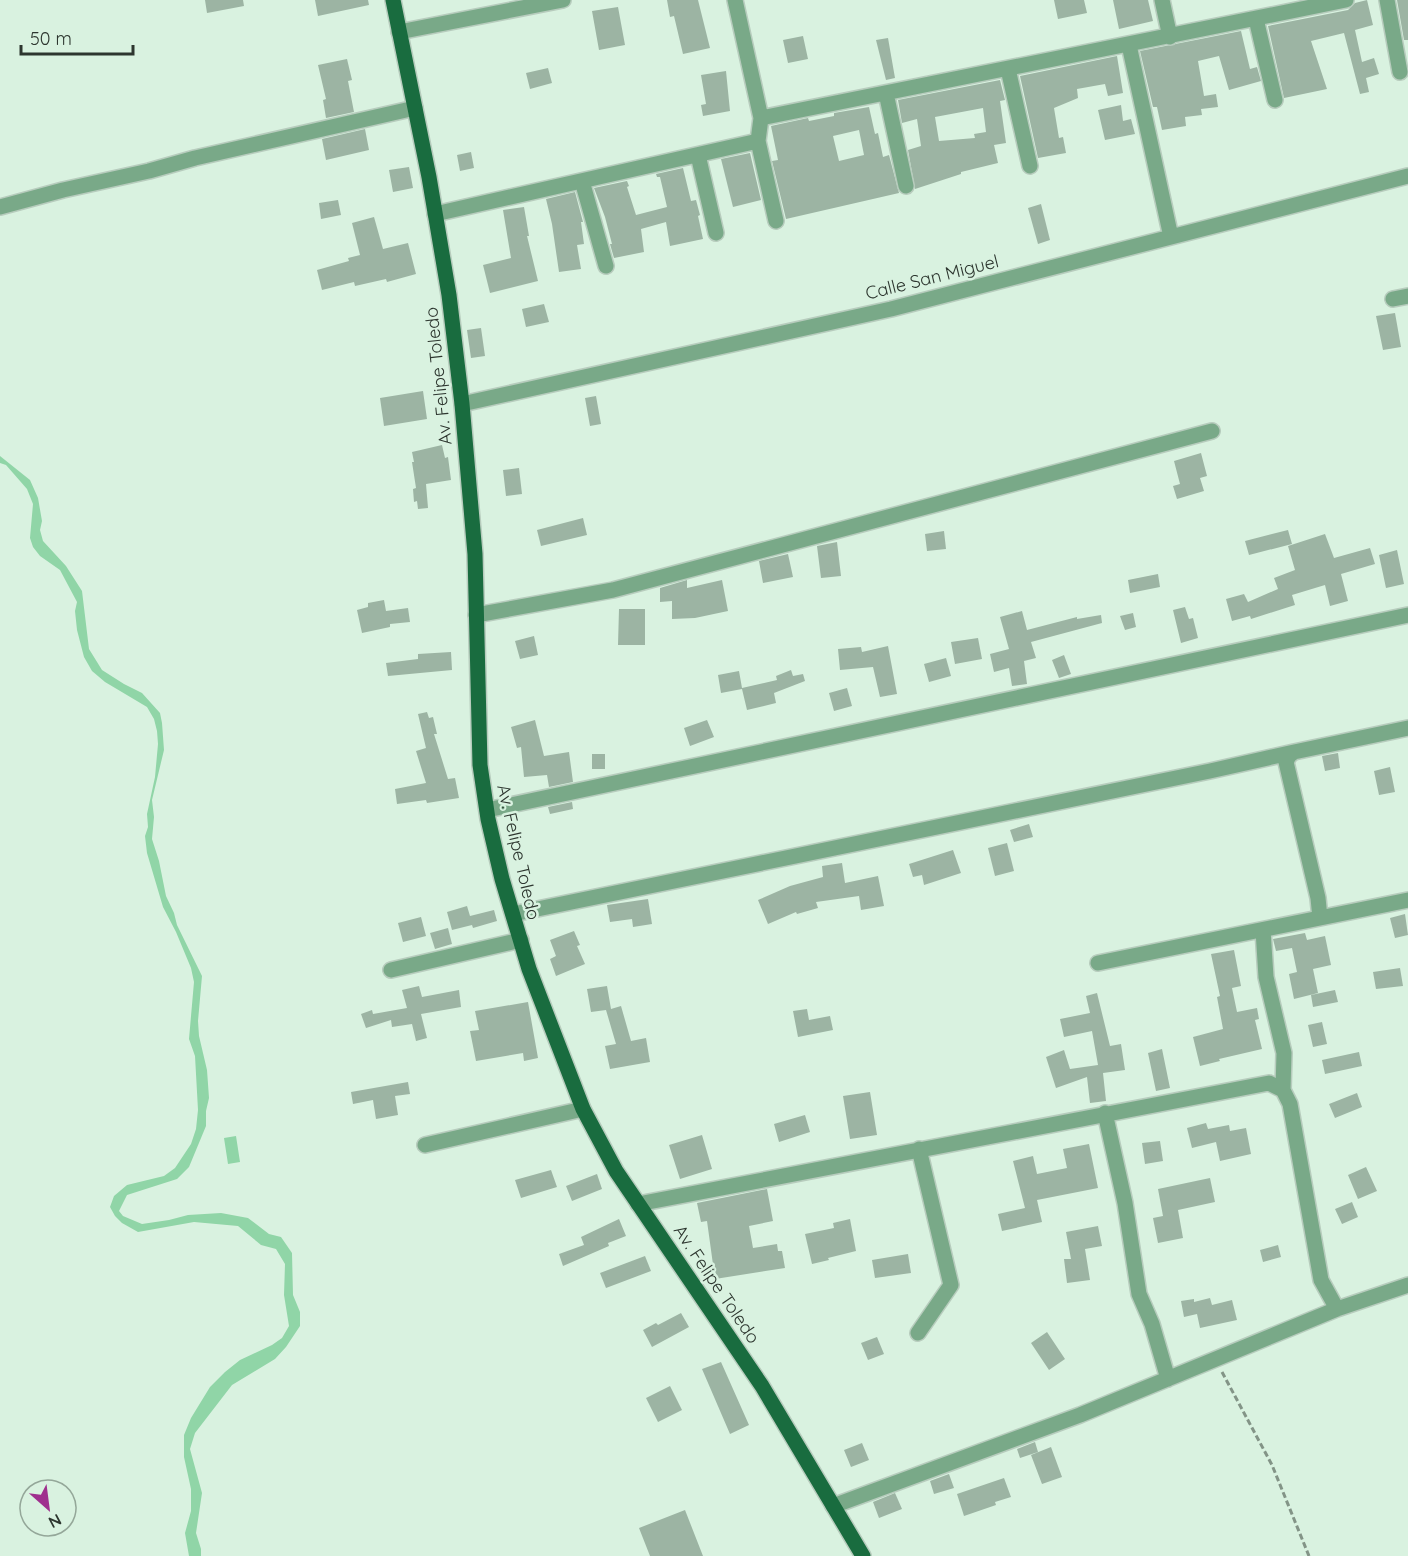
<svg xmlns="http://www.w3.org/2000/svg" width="1408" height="1556" font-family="Quicksand,sans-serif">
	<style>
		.water { fill: #90d5a7 }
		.building { fill: #9cb4a3; fill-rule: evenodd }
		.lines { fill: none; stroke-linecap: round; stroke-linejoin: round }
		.minor-casing { stroke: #b7ccbd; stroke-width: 18 }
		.major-casing { stroke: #b7ccbd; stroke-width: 18 }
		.path { stroke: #839487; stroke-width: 3; stroke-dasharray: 6 3; stroke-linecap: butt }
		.minor { stroke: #79a988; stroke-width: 15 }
		.major { stroke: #196c3f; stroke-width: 15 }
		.labels { text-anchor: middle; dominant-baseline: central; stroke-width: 5; stroke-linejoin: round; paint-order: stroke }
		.street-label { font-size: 18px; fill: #2d362f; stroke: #d9f2e0 }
	</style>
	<rect width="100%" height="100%" fill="#d9f2e0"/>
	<!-- water -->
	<path class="water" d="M0,456L30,480L38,498L42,521L40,530L43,541L66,566L82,591L89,649L102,670L124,684L142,693L160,713L162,723L164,750L152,800L154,817L152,839L159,861L166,896L174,913L177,925L202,976L198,1021L199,1036L207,1070L209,1098L206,1111V1126L189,1167L177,1179L127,1195L119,1211L123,1216L142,1224L169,1220L188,1215L221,1213L248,1218L269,1234L281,1237L292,1253L293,1295L300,1312V1326L286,1347L275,1359L232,1385L195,1433L190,1449L202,1493L196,1533L201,1549V1556H189L185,1533L191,1511V1489L184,1457V1435L191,1418L210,1387L225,1372L240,1360L272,1345L282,1338L289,1326L284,1295L285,1264L276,1249L261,1245L238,1226L194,1222L138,1232L122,1223L115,1216L110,1207L114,1196L127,1185L164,1176L175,1168L191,1144L196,1129L198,1110L195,1056L189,1039L194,982L191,968L176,932L163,907L147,853L145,836L148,827L147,814L155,777L158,744L157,731L154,719L147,707L105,682L92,671L84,657L77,630L75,611L77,602L60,570L40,556L33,547L30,538L33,504L27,489L6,465L0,463Z
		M236,1136L240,1162L228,1164L224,1138Z"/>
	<!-- building -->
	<path class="building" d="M205,0H243L244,6L207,13Z
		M315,0H368L369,5L318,16Z
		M667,0H698L710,48L683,54L674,16L670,17Z
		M1054,0H1084L1087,13L1058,19Z
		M1113,0H1148L1153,21L1119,29Z
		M1367,0L1373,25L1355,30L1362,62L1374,58L1379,74L1366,78L1369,92L1360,94L1344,33L1311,41L1327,89L1284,98L1268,26L1348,10L1355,3Z
		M1397,0H1408V40H1404Z
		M618,7L625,45L599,50L592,11Z
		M1241,31L1250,69L1257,67L1261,81L1229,90L1219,56L1198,61L1204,96L1216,94L1218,107L1201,109L1202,115L1185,117L1186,126L1162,130L1157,107H1153L1140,51Z
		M803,36L808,59L788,63L783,40Z
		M888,38L895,78L886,80L876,40Z
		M1117,56L1123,93L1108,96L1105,84L1077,89L1078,98L1054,108L1059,138L1063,137L1066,153L1038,158L1020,76Z
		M347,59L352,80L348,81L354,112L326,118L323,100L326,99L318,65Z
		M548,68L552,83L530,89L526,73Z
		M726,71L730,111L703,116L701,105L706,104L701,75Z
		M1000,80L1005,100L1000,101L1006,143L994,145L998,163L961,172V174L915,189L908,150L921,146L917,119L902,123L898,100ZM983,108L986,132L974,134L975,138L939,141L935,117Z
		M1121,105L1123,121L1131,119L1135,134L1105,140L1098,110Z
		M869,107L875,134L878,133L883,157L889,155L899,193L786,219L772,161L778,160L771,126L808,118L809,121L834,116V113ZM859,130L864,155L839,161L833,136Z
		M365,129L369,150L326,160L322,139Z
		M471,152L474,168L460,171L457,155Z
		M750,153L761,200L733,207L721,159Z
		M409,167L413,188L393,192L389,170Z
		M683,168L691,201L696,200L700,215L698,216L703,239L670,246L666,222L641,229L644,252L614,258L610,244H612L605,217L594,188L627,181L629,186L627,187L636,215L667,207L660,177H657L656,174Z
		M575,192L583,222H581L584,244L577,245L581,269L559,272L552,224L546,199Z
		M338,200L341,215L321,219L319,203Z
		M1041,204L1050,240L1038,244L1028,208Z
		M524,207L529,236H527L538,281L490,293L483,265L511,258L503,210Z
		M374,217L383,249L408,243L416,274L387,282L386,279L355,286L354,282L322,290L317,270L349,261L348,258L360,255L352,223Z
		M544,304L549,322L526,327L522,309Z
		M1395,313L1401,347L1383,350L1376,316Z
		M481,328L485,356L471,358L467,330Z
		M423,391L427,419L384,426L380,398Z
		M596,396L601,424L590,426L585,398Z
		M442,445L445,458L448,457L451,480L426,484L428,508L418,509L417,501L414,502L413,489L416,488L412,462H414L412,452Z
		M1201,453L1207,476L1200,478L1204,491L1177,499L1173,486L1180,484L1174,461Z
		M519,468L522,494L506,496L503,470Z
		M583,518L587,535L541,546L537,530Z
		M1288,530L1292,544L1249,555L1245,541Z
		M944,531L946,549L927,551L925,534Z
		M1325,534L1334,558L1370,548L1375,564L1341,574L1348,601L1330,606L1325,585L1292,595L1295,605L1251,619L1250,616L1232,621L1226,599L1244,594L1248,602L1278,589L1274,578L1295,570L1288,546Z
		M837,542L841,576L821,578L817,546Z
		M1397,550L1404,584L1386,588L1379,555Z
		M788,554L793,577L763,583L759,561Z
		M1158,574L1160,587L1130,593L1128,580Z
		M687,580V588L722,580L728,611L695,618L672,619V601L660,602V588Z
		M384,600L386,611L408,608L410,622L390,624V627L362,633L357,610L368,607V603Z
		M1185,607L1189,619L1193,618L1198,638L1181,643L1173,610Z
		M619,609H645V645H618Z
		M1022,611L1027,630L1077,617V619L1101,615L1102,623L1031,642L1036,658L1024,661L1027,684L1012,686L1009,668L994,672L990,654L1009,649L1000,617Z
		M1133,613L1136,627L1125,630L1120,616Z
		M534,636L538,655L520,659L515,641Z
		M978,638L982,659L955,664L951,642Z
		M888,646L897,694L880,697L873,667L840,670L838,649L861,647L862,652Z
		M451,652L452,670L388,676L386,663L418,659V654Z
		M1064,655L1071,674L1059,678L1052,660Z
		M946,658L951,676L929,682L924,664Z
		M791,670L793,676L803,674L805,681L774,693L776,703L747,710L742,689L721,693L718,675L739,671L742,688L777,680L776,676Z
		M847,688L852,706L834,711L829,693Z
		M427,712L429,718L433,717L437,734H434L448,779L455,778L459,798L427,803L426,800L397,804L395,789L426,783L416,751L426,748L418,714Z
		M535,720L544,756L569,752L573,782L549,787L547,775L524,777L521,747L517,748L511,727Z
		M707,720L714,737L690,746L684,728Z
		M1338,753L1340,768L1325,771L1322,756Z
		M592,754H605V769H592Z
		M1390,767L1395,792L1379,795L1374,771Z
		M572,802L573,809L550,814L548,807Z
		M1029,824L1033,837L1014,842L1010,830Z
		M1007,843L1014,871L995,876L988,848Z
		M953,850L961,873L924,885L922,875L913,877L909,864Z
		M842,863L845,883L878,876L884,906L861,910L859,896L816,902L818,908L797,914L796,912L768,924L758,900L790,886L823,877L822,866Z
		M648,899L652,924L633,927L632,919L610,922L607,905Z
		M467,906L470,916L494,910L497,921L473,928L472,925L452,930L447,912Z
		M1405,914L1408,935L1395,938L1390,918Z
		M421,917L426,936L403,942L398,923Z
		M448,928L452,944L435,949L430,933Z
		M574,931L580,945L577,946L585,964L556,976L550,959L556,956L550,940Z
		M1305,933L1307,940L1325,936L1331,965L1313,969L1318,993L1294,999L1289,974L1297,972L1292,948L1276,951L1273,939Z
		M1234,950L1241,986L1232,988L1237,1012L1257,1008L1259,1019L1255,1020L1262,1049L1219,1059L1220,1061L1200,1066L1193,1037L1223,1029L1217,997L1220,996L1211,954Z
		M1400,968L1403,986L1376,989L1373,972Z
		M419,986L422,997L459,990L461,1007L421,1014L427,1038L416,1041L412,1024L392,1027L391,1020L366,1028L361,1014L372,1010L373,1014L407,1008L402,990Z
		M607,986L611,1009L621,1006L631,1041L646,1038L650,1062L610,1069L605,1046L616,1044L606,1010L591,1012L587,989Z
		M1335,990L1338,1002L1313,1007L1311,995Z
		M1097,993L1110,1046L1121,1044L1125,1070L1103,1073L1106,1101L1090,1103L1087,1077L1056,1088L1046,1057L1064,1050L1070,1069L1098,1065L1092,1031L1064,1037L1060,1019L1090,1013L1086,996Z
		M528,1002L538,1058L524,1061L523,1053L476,1061L470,1031L479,1030L475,1011Z
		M807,1009L809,1020L830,1016L833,1030L798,1037L793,1011Z
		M1322,1022L1327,1044L1313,1047L1308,1025Z
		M1162,1049L1170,1088L1156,1091L1148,1053Z
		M1359,1052L1362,1066L1325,1074L1322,1060Z
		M408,1082L410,1094L395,1096L398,1115L376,1119L373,1100L353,1104L351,1092Z
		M870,1092L877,1135L850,1139L843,1096Z
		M1357,1093L1362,1107L1335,1118L1329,1104Z
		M805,1115L810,1132L779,1142L774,1124Z
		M1206,1123L1208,1129L1229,1125L1230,1131L1246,1128L1251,1154L1220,1161L1216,1142L1192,1148L1187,1128Z
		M702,1135L712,1169L680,1179L669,1145Z
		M1160,1141L1163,1161L1145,1164L1142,1143Z
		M1089,1144L1098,1188L1037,1200L1042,1222L1002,1231L998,1214L1025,1208L1013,1161L1033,1156L1037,1174L1067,1168L1063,1149Z
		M1366,1167L1377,1191L1358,1199L1348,1175Z
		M551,1170L557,1187L521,1198L515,1180Z
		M597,1174L602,1189L572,1201L566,1186Z
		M1210,1178L1215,1202L1178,1210L1183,1238L1158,1243L1153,1218L1163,1216L1158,1189Z
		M767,1189L773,1221L749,1226L753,1248L777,1244L778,1251H782L785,1268L715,1279L707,1221L701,1222L697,1203Z
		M1352,1202L1358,1217L1342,1224L1335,1209Z
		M619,1219L626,1236L608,1243L609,1246L563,1266L559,1254L584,1245L581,1237Z
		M850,1219L856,1251L828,1258L829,1260L812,1264L805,1234L834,1228L833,1223Z
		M1098,1226L1102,1246L1085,1249L1090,1280L1067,1283L1064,1259H1071L1066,1232Z
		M1278,1245L1281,1257L1263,1262L1260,1250Z
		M908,1254L911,1273L875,1278L872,1260Z
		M645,1256L651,1271L606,1288L600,1273Z
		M1210,1298L1212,1305L1232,1300L1237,1320L1200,1328L1197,1314L1184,1317L1181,1301L1194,1299V1302Z
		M681,1313L689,1327L652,1347L643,1330L656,1323L658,1325Z
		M1047,1332L1065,1359L1049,1370L1031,1343Z
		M877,1337L884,1354L868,1360L861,1343Z
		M721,1362L749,1425L730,1434L702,1369Z
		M670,1386L682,1410L658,1422L646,1398Z
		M1035,1442L1038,1452L1020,1458L1017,1449Z
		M862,1443L869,1460L851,1467L844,1450Z
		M1051,1447L1062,1477L1042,1484L1031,1455Z
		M949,1474L954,1488L934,1494L930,1481Z
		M1004,1478L1011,1497L995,1502L996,1505L964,1516L957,1494Z
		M895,1493L902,1509L879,1518L873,1502Z
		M685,1510L703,1556H650L639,1528Z"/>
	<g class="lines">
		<defs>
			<path id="minor" d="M735,0L761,118L758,141L776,221
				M1162,0L1170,37
				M1387,0L1400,72
				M1256,19L1275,100
				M399,32L563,0
				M1129,45L1171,237
				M1008,69L1030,166
				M886,93L906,186
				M761,118L1346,0
				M698,155L716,233
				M582,181L606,266
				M0,207L63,190L149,171L195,158L415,108
				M435,214L758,141
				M1393,299L1408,296
				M462,404L891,309L1408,176
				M476,615L613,590L1212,431
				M487,810L1408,615
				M513,914L1210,771L1294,752
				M1320,918L1318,898L1286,762L1289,756L1294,752L1408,728
				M1263,930L1266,977L1284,1053L1283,1090
				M1098,963L1408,900
				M391,970L521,940
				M1105,1113L1125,1203L1139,1294L1152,1324L1168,1379
				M425,1145L583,1109
				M638,1204L1269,1083L1283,1090L1290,1104L1321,1280L1337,1309
				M918,1333L951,1285L919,1149
				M833,1506L1080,1415L1337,1309L1408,1285"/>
			<path id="major" d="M393,0L429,177L449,295L462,404L475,554L480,765L488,819L502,879L529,969L583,1109L616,1171L762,1386L863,1556"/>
		</defs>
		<!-- minor casing -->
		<use href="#minor" class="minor-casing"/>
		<!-- major casing -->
		<use href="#major" class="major-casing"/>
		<!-- path -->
		<path class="path" d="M1222,1372L1272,1465L1309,1556"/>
		<!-- minor -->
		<use href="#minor" class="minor"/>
		<!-- major -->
		<use href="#major" class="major"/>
	</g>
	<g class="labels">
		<!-- street labels -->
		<g class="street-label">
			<text transform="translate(932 277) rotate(-14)">Calle San Miguel</text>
			<text transform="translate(438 376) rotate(-96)">Av. Felipe Toledo</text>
			<text transform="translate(519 852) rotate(77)">Av. Felipe Toledo</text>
			<text transform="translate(717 1284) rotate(56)">Av. Felipe Toledo</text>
		</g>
	</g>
	<!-- north arrow -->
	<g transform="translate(48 1508) rotate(152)"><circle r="28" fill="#d9f2e0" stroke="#94a799" stroke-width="1.5"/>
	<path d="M0-4.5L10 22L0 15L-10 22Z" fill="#9f308e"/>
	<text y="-9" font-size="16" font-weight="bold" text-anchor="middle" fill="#2d362f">N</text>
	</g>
	<!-- scale -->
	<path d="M21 45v9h112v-9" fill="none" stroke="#2d362f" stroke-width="3"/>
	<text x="30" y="45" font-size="18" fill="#2d362f" stroke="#d9f2e0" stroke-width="4.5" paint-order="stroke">50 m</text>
</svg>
